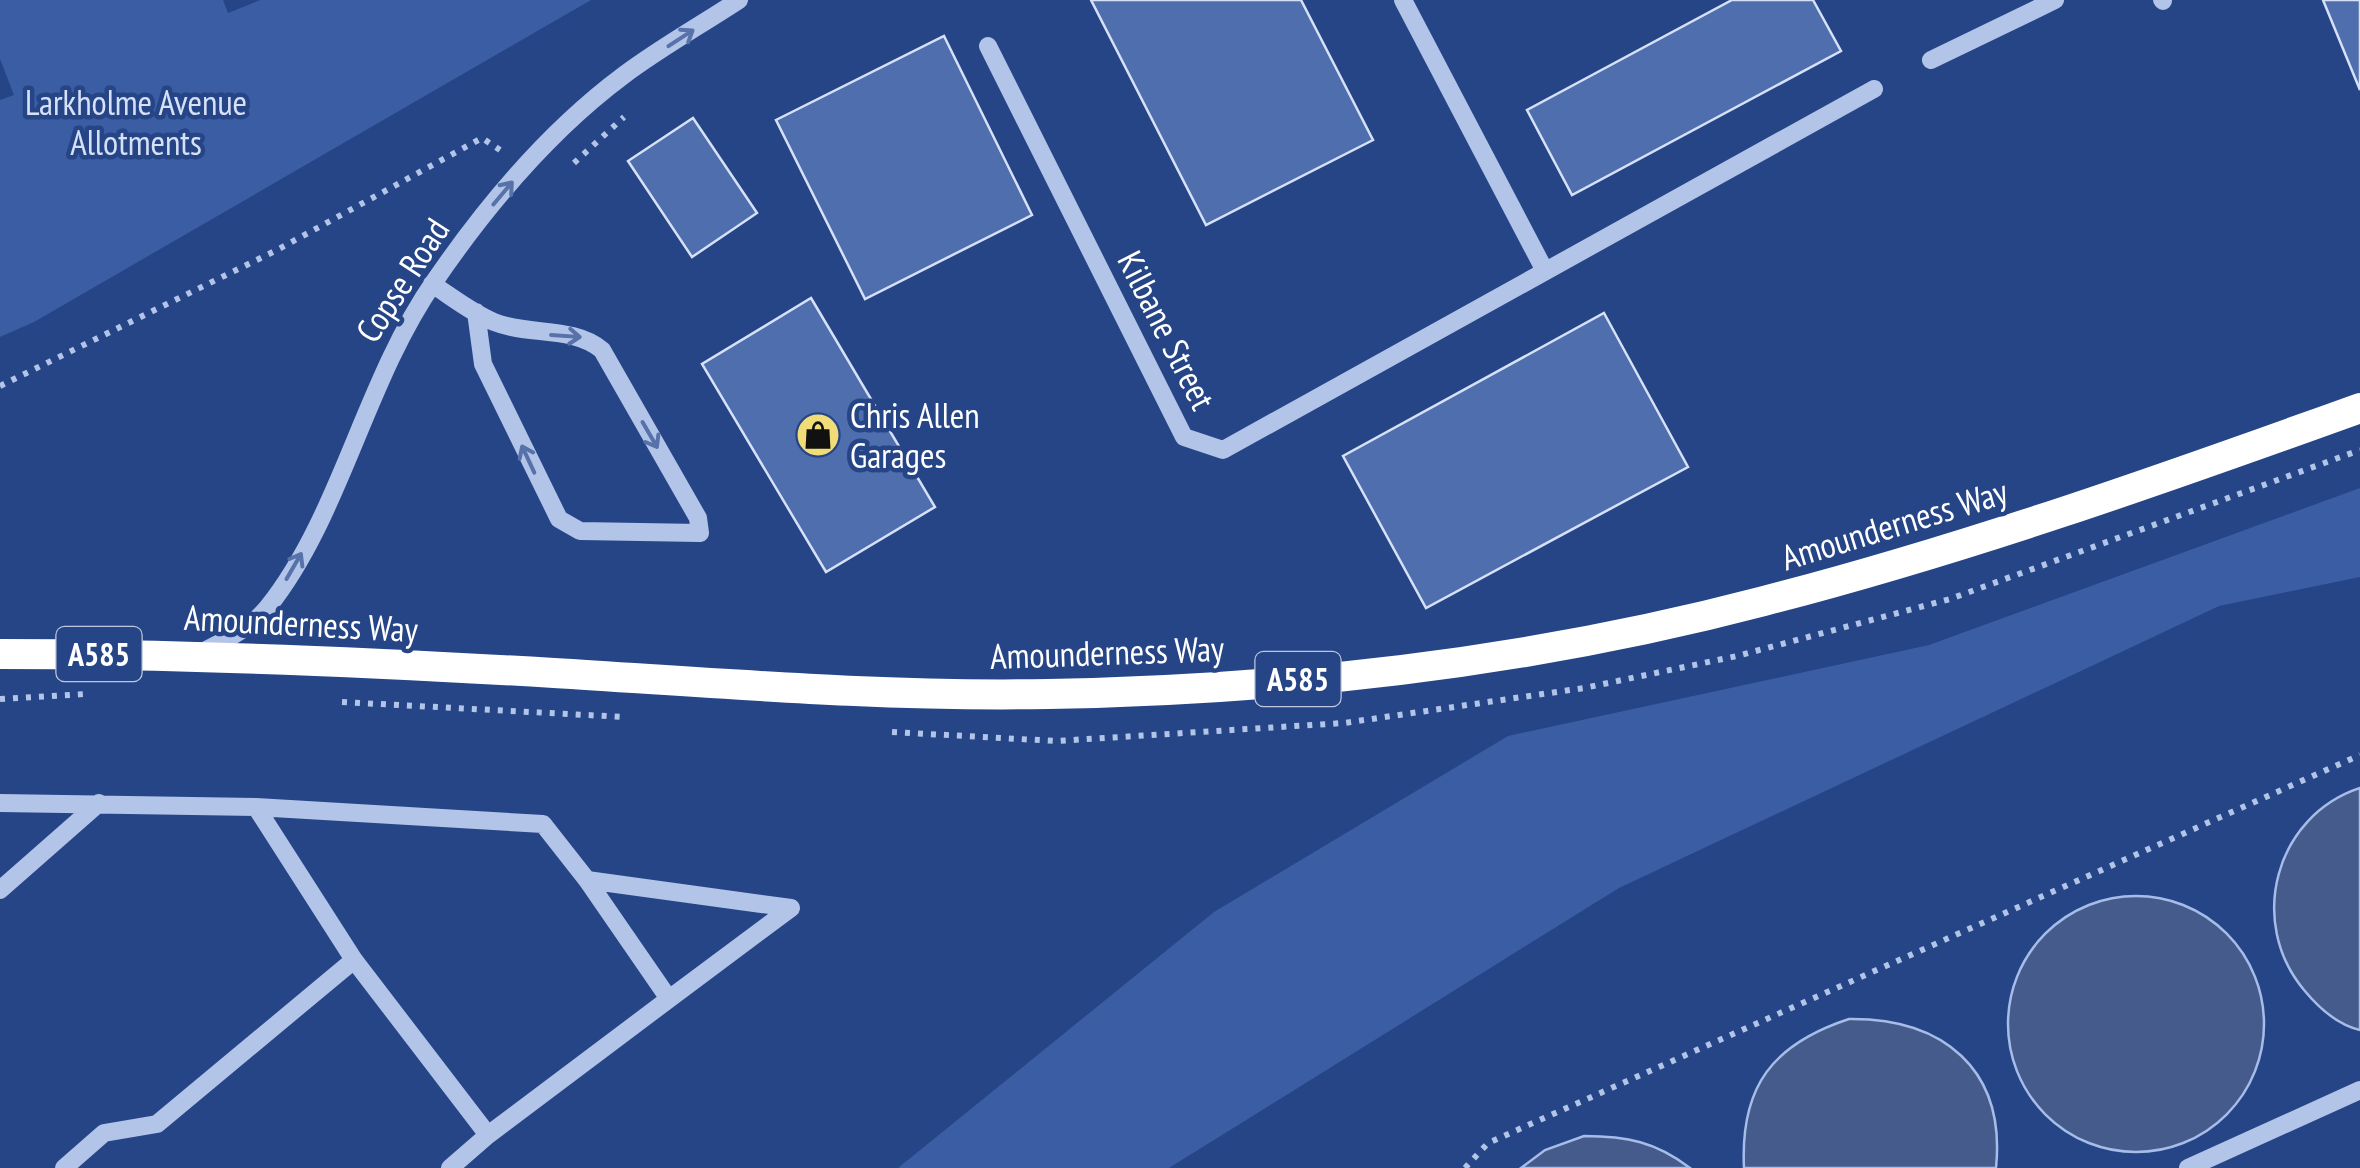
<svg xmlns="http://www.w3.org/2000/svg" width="2360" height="1168" font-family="'PT Sans Narrow',sans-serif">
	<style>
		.green { fill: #3b5da3 }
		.water { fill: #455b8b; stroke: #a6bde9; stroke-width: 2.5 }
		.building { fill: #4f6eae; stroke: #d6e1f7; stroke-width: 2.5 }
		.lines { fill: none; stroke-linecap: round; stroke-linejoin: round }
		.path { stroke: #b2c4e8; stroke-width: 6; stroke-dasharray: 5 8; stroke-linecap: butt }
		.minor { stroke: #b2c4e8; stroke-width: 18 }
		.highway { stroke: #fff; stroke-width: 30 }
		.oneway { stroke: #5771a9 }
		.labels { text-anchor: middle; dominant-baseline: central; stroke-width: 9; stroke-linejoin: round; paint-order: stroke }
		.shield { fill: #264587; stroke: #bec7db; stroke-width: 2.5 }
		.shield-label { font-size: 32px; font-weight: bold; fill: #fff }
		.park-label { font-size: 35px; fill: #d6e1f7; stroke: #264587 }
		.street-label { font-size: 35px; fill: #fff; stroke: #264587 }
		.poi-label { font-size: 35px; fill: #fff; stroke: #264587; text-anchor: start }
	</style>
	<rect width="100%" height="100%" fill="#264587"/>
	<!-- green -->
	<path class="green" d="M0,0H223L228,13L260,0H591L34,322L0,337V100L14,95L0,59Z
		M2360,488V577L2219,606L1619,888L1169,1168H898L1214,912L1508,736L1929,645Z"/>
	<!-- water -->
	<path class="water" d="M2360,788V1030C2338,1025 2318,1007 2304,990C2247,922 2275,816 2360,788Z
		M2008 1024a128 128 0 1 1 256 0a128 128 0 1 1-256 0Z
		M1849,1019C1943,1018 2006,1069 1996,1168H1744C1740,1086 1773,1044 1849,1019Z
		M1584,1136C1627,1136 1656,1142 1690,1168H1521L1545,1150Z"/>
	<!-- building -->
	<path class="building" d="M1091,0H1301L1373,140L1206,225Z
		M1732,0H1813L1841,51L1572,195L1527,110Z
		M2323,0H2360V90Z
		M944,36L1032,215L865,299L776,120Z
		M693,118L757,213L692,257L628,161Z
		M811,298L935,507L826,572L702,364Z
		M1604,313L1688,467L1426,608L1343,456Z"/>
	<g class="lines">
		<!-- path -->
		<path class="path" d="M574,163L624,117
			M0,386L277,250L482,138L500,150
			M0,699L85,694
			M342,702L624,717
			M892,732L1056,741L1344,723L1584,688L1737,656L1950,599L2360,450
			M1465,1168L1488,1143L2360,755"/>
		<!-- minor -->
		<path class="minor" d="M1403,0L1545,271
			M2162,0L2163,1
			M988,46L1184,437L1223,450L1874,89
			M1931,60L2055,0
			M432,284C452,297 472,313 494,322C529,336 574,326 602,350L698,518L700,533L580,531L559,519L483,364L476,312
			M199,654C223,641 251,628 268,607C340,517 365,381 434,282C486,206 550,130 624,75C660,48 701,25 739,0
			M0,803L256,807L354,960L488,1135L450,1168
			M256,807L543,824L587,880L669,999L488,1135
			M587,880L791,908L669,999
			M0,890L99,803
			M64,1168L104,1133L157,1124L354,960
			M2188,1168L2360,1090"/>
		<!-- highway -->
		<path class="highway" d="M0,654C185,654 369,662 554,673C719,683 883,697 1048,694C1287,690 1532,662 1764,601C1966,549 2163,479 2360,408"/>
	</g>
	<!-- one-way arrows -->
	<defs><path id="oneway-shaft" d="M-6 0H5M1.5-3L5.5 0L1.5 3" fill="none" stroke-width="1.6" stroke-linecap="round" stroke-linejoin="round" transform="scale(2.5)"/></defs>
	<g class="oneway">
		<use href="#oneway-shaft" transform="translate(681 38) rotate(-33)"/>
		<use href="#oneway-shaft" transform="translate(503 193) rotate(-50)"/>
		<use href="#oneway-shaft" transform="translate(566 336) rotate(4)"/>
		<use href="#oneway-shaft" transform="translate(650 435) rotate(60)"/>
		<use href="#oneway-shaft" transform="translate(528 459) rotate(-115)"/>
		<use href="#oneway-shaft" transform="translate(294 566) rotate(-60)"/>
	</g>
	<!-- icons -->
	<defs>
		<symbol id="shop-disc" viewBox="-11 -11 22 22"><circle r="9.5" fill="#f1dd77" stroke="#264587"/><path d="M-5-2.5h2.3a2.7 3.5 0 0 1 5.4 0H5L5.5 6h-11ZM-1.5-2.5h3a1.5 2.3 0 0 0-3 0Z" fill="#111"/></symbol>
	</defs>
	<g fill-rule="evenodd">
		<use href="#shop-disc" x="793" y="410" width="50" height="50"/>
	</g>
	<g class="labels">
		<!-- shield labels -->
		<g class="shield">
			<rect x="56.5" y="627" width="85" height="54" rx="8"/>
			<rect x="1255.5" y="652" width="85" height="54" rx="8"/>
		</g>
		<g class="shield-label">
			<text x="99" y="654">A585</text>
			<text x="1298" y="679">A585</text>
		</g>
		<!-- park labels -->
		<g class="park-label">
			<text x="136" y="102">Larkholme Avenue<tspan x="136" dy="40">Allotments</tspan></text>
		</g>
		<!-- street labels -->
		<g class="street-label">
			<text transform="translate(402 280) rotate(-57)">Copse Road</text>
			<text transform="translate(1167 330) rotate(63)">Kilbane Street</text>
			<text transform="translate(1894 524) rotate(-17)">Amounderness Way</text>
			<text transform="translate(301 623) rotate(3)">Amounderness Way</text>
			<text transform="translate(1107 652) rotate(-2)">Amounderness Way</text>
		</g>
		<!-- poi labels -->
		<g class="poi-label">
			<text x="850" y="415">Chris Allen<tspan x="850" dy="40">Garages</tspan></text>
		</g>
	</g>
</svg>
